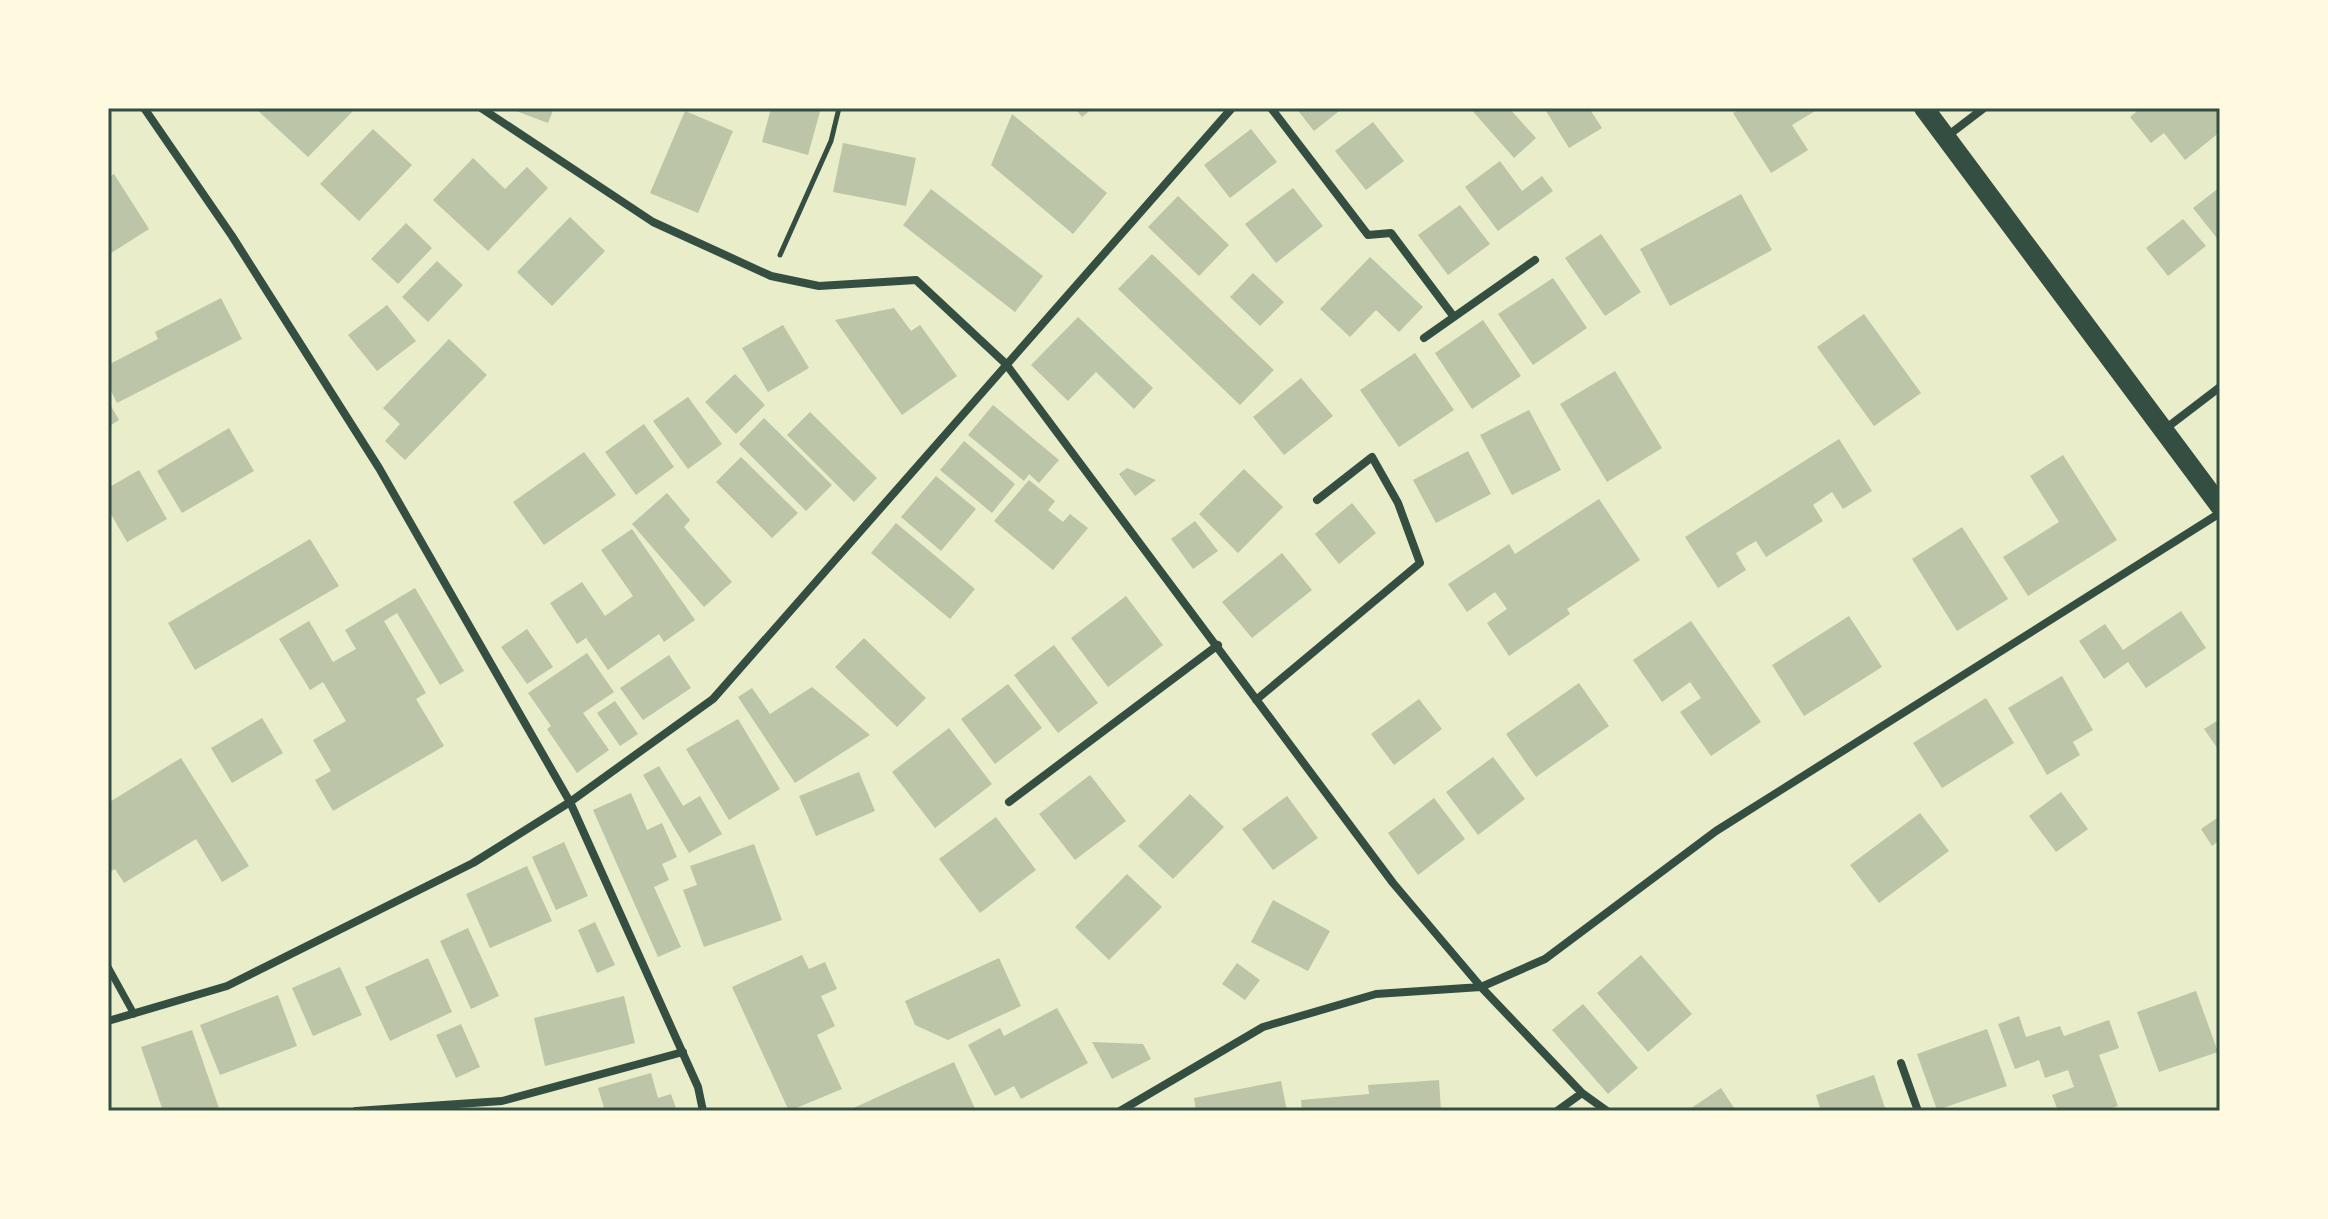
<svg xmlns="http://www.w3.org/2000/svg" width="2328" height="1219" font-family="Mulish,sans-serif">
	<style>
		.building { fill: #bcc5a7 }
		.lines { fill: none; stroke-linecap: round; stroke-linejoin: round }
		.path { stroke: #344e41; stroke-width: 5 }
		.pedestrian { stroke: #344e41; stroke-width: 7 }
		.minor { stroke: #344e41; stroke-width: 8 }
		.primary { stroke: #344e41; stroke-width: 20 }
		.neatline { fill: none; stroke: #344e41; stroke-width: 3 }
	</style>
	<rect width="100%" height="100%" fill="#e9edc9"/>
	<!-- building -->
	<path class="building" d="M255,108H356L308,157Z
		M508,108H554L548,123Z
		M771,108H821L808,155L762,142Z
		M1075,108H1093L1082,117Z
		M1296,108H1343L1314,131Z
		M1470,108H1509L1536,138L1514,158Z
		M1552,108H1589L1602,128L1569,148L1546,111Z
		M1741,108H1820L1792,125L1808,150L1771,173L1733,113Z
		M2141,108H2220V132L2185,160L2164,133L2151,143L2130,117Z
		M685,111L733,131L698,213L650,193Z
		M1012,114L1107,193L1073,234L991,165Z
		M1373,122L1404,161L1366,190L1335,151Z
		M373,129L412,165L359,221L320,184Z
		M1251,129L1277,162L1230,198L1204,165Z
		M843,143L916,158L906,206L833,192Z
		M473,158L505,189L527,167L548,188L488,251L433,200Z
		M1500,161L1522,191L1542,176L1553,191L1498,231L1465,187Z
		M114,174L149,229L108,255V178Z
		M2220,187V242L2193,208Z
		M1293,188L1323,226L1276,263L1245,224Z
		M931,189L1043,276L1015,312L903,225Z
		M1741,194L1772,250L1670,306L1640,249Z
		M1178,196L1229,245L1199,276L1148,227Z
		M1460,205L1490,244L1448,275L1418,235Z
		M570,217L605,251L552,306L517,272Z
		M2183,219L2206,246L2168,276L2146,248Z
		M406,223L432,248L398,284L371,259Z
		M1601,234L1641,292L1605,316L1565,258Z
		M1152,254L1274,370L1240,405L1118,289Z
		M1370,257L1423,307L1399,332L1376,310L1350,337L1320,309Z
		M437,261L463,285L428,322L402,297Z
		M1253,273L1284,302L1260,326L1230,297Z
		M1553,278L1587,328L1533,365L1498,314Z
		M221,298L242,339L117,403L108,385V365L158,339L155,332Z
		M387,305L416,341L377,371L348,335Z
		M894,308L911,331L920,325L957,376L902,415L835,320Z
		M1864,314L1921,393L1874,426L1817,347Z
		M1078,317L1153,388L1134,409L1096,372L1068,401L1031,365Z
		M1483,320L1521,376L1472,409L1435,353Z
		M783,325L809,368L768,392L742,348Z
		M449,339L487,375L405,460L385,441L400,424L383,408Z
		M1415,353L1454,410L1399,447L1360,390Z
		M1615,371L1662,448L1607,482L1560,404Z
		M735,374L765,405L736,434L705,402Z
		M1301,378L1333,416L1284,455L1253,417Z
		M688,397L722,444L688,469L653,421Z
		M108,401L119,420L108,427Z
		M993,405L1059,460L1039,483L1029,474L1024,481L968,435Z
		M1529,410L1561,470L1512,495L1480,435Z
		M810,412L877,478L854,502L787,435Z
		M764,418L832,485L806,511L739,444Z
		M644,424L674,467L636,495L605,452Z
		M229,428L254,471L182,513L157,471Z
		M1839,439L1872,491L1843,509L1832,492L1813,505L1823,521L1766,557L1756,541L1736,553L1746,570L1718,588L1685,537Z
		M964,441L1015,484L992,513L940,470Z
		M1468,451L1491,494L1436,523L1413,480Z
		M584,452L616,495L544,545L513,502Z
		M2063,455L2117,540L2028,596L2003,557L2059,522L2030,476Z
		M741,457L798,513L772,538L716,482Z
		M1127,468L1156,480L1135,496L1119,474Z
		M1244,469L1283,507L1238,553L1199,514Z
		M139,470L167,519L127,542L108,509V488Z
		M936,476L976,509L941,551L901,517Z
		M1029,480L1055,501L1048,510L1063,522L1070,514L1088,528L1053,570L994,521Z
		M667,493L690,520L684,527L732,582L704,607L632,524Z
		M1599,499L1640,560L1567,609L1570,614L1509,656L1487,623L1507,609L1495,592L1467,612L1448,584L1509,544L1515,554Z
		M1352,503L1376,533L1339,564L1315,534Z
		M1195,521L1218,551L1193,569L1171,539Z
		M896,523L975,589L950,619L871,553Z
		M1962,527L2008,599L1957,631L1912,559Z
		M632,529L695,620L664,642L659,634L608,670L586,638L577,644L550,603L582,582L605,616L633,596L601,550Z
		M310,539L339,586L195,670L168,623Z
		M1282,553L1312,590L1252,638L1222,602Z
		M415,588L464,671L440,685L397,613L384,621L426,693L416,699L444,746L333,811L315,780L331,771L313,740L346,721L323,682L310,690L279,639L309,621L333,662L356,649L345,630Z
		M1126,596L1163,645L1108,687L1071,638Z
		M2181,611L2206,648L2146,688L2128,662L2104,679L2079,641L2105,624L2123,650Z
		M1849,616L1882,667L1804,716L1772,665Z
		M1691,621L1761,722L1711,756L1680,712L1701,698L1690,682L1662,702L1633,660Z
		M527,629L553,667L527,684L501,647Z
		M864,638L926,698L897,727L835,667Z
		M1054,645L1098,703L1058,733L1014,675Z
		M587,653L614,692L583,713L609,750L577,773L547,729L551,726L528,693Z
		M669,655L691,688L643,720L620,688Z
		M2062,676L2093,730L2073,742L2080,755L2047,775L2008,708Z
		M1579,683L1609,726L1536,777L1506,734Z
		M1008,684L1042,728L995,764L961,719Z
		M812,687L870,735L795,783L738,697L752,688L770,714Z
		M1986,698L2014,743L1942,788L1913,743Z
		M1419,699L1442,729L1394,765L1371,734Z
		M615,701L638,734L620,746L597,713Z
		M262,718L283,753L232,783L211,748Z
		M738,719L780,789L729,820L686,749Z
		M2220,719V752L2204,729Z
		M949,728L992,784L935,828L892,772Z
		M1493,757L1525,799L1478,835L1446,792Z
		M181,758L249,866L222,882L196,839L124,883L115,869L108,873V803Z
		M659,766L683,806L700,796L722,834L689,853L643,775Z
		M859,772L875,811L816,836L799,796Z
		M1090,775L1126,821L1075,860L1039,814Z
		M2061,792L2088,829L2056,852L2029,816Z
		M631,793L647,830L662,823L677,857L662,864L669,880L654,887L681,947L658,957L593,810Z
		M1190,794L1224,827L1173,879L1138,846Z
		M1287,796L1318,838L1273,870L1242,829Z
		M1434,798L1465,839L1418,875L1388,833Z
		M1920,813L1949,851L1879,903L1850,865Z
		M2220,816V840L2212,846L2201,829Z
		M996,817L1036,870L980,913L939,859Z
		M564,842L588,896L556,910L532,857Z
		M754,844L782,920L704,947L683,890L697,885L690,866Z
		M527,866L552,921L490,948L466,894Z
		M1127,874L1162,907L1109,960L1075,927Z
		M1273,900L1330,931L1308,971L1251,942Z
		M595,922L615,965L597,973L578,930Z
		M468,928L499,996L471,1009L440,941Z
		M802,955L809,969L825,962L837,989L821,996L835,1026L817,1035L842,1089L789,1111L732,987Z
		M1641,955L1692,1014L1648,1052L1597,993Z
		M428,958L452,1012L390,1041L365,987Z
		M999,958L1021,1006L948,1040L915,1025L905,1001Z
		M1237,963L1260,980L1245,1000L1222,984Z
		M340,967L362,1015L313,1036L292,988Z
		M2196,991L2218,1052L2159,1072L2137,1012Z
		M278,995L297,1046L220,1075L200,1025Z
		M624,996L635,1043L545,1066L534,1018Z
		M1583,1004L1638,1068L1608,1094L1552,1030Z
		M1057,1008L1088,1063L1021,1099L1014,1086L995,1096L968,1045L1000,1028L1004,1036Z
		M2019,1016L2026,1037L2060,1026L2064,1036L2109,1020L2119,1048L2099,1055L2118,1106L2103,1111H2058L2052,1095L2074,1087L2068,1070L2045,1078L2039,1060L2015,1069L1998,1024Z
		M461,1024L480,1067L456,1078L436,1035Z
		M1987,1029L2007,1086L1937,1110L1917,1054Z
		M192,1030L220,1111H163L141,1047Z
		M1092,1042L1143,1044L1151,1059L1112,1079Z
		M954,1062L976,1111H847Z
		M651,1073L658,1098L671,1094L677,1111H605L598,1088Z
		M1874,1075L1886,1111H1821L1816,1095Z
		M1439,1080L1441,1111H1302L1301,1100L1369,1094L1368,1085Z
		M1281,1081L1287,1111H1196L1194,1098Z
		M1721,1088L1736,1111H1687Z"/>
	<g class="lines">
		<!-- path -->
		<path class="path" d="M780,255L831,141L839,108"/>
		<!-- pedestrian -->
		<path class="pedestrian" d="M108,967L134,1014"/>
		<!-- minor -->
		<path class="minor" d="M144,108L232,236L379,468L570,802L698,1087L703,1111
			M481,108L653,222L771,276L819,286L916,280L1006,364L1393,883L1481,987L1582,1093L1607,1111
			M1271,108L1368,235L1391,233L1454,317
			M1946,137L1984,108
			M1424,338L1535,260
			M2165,429L2220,387
			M1256,700L1420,563L1398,503L1372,457L1317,500
			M1009,802L1218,645
			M108,1021L227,986L473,863L570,802L713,699L1232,108
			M1901,1063L1918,1111
			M356,1111L502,1101L683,1052
			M1120,1111L1263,1027L1376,994L1481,987L1545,959L1716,831L2220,513
			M1557,1111L1582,1093"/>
		<!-- primary -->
		<path class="primary" d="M1924,108L2220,506"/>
	</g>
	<!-- border -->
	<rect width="2328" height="1219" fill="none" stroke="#fefae0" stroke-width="220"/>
	<rect x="110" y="110" width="2108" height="999" class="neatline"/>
</svg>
